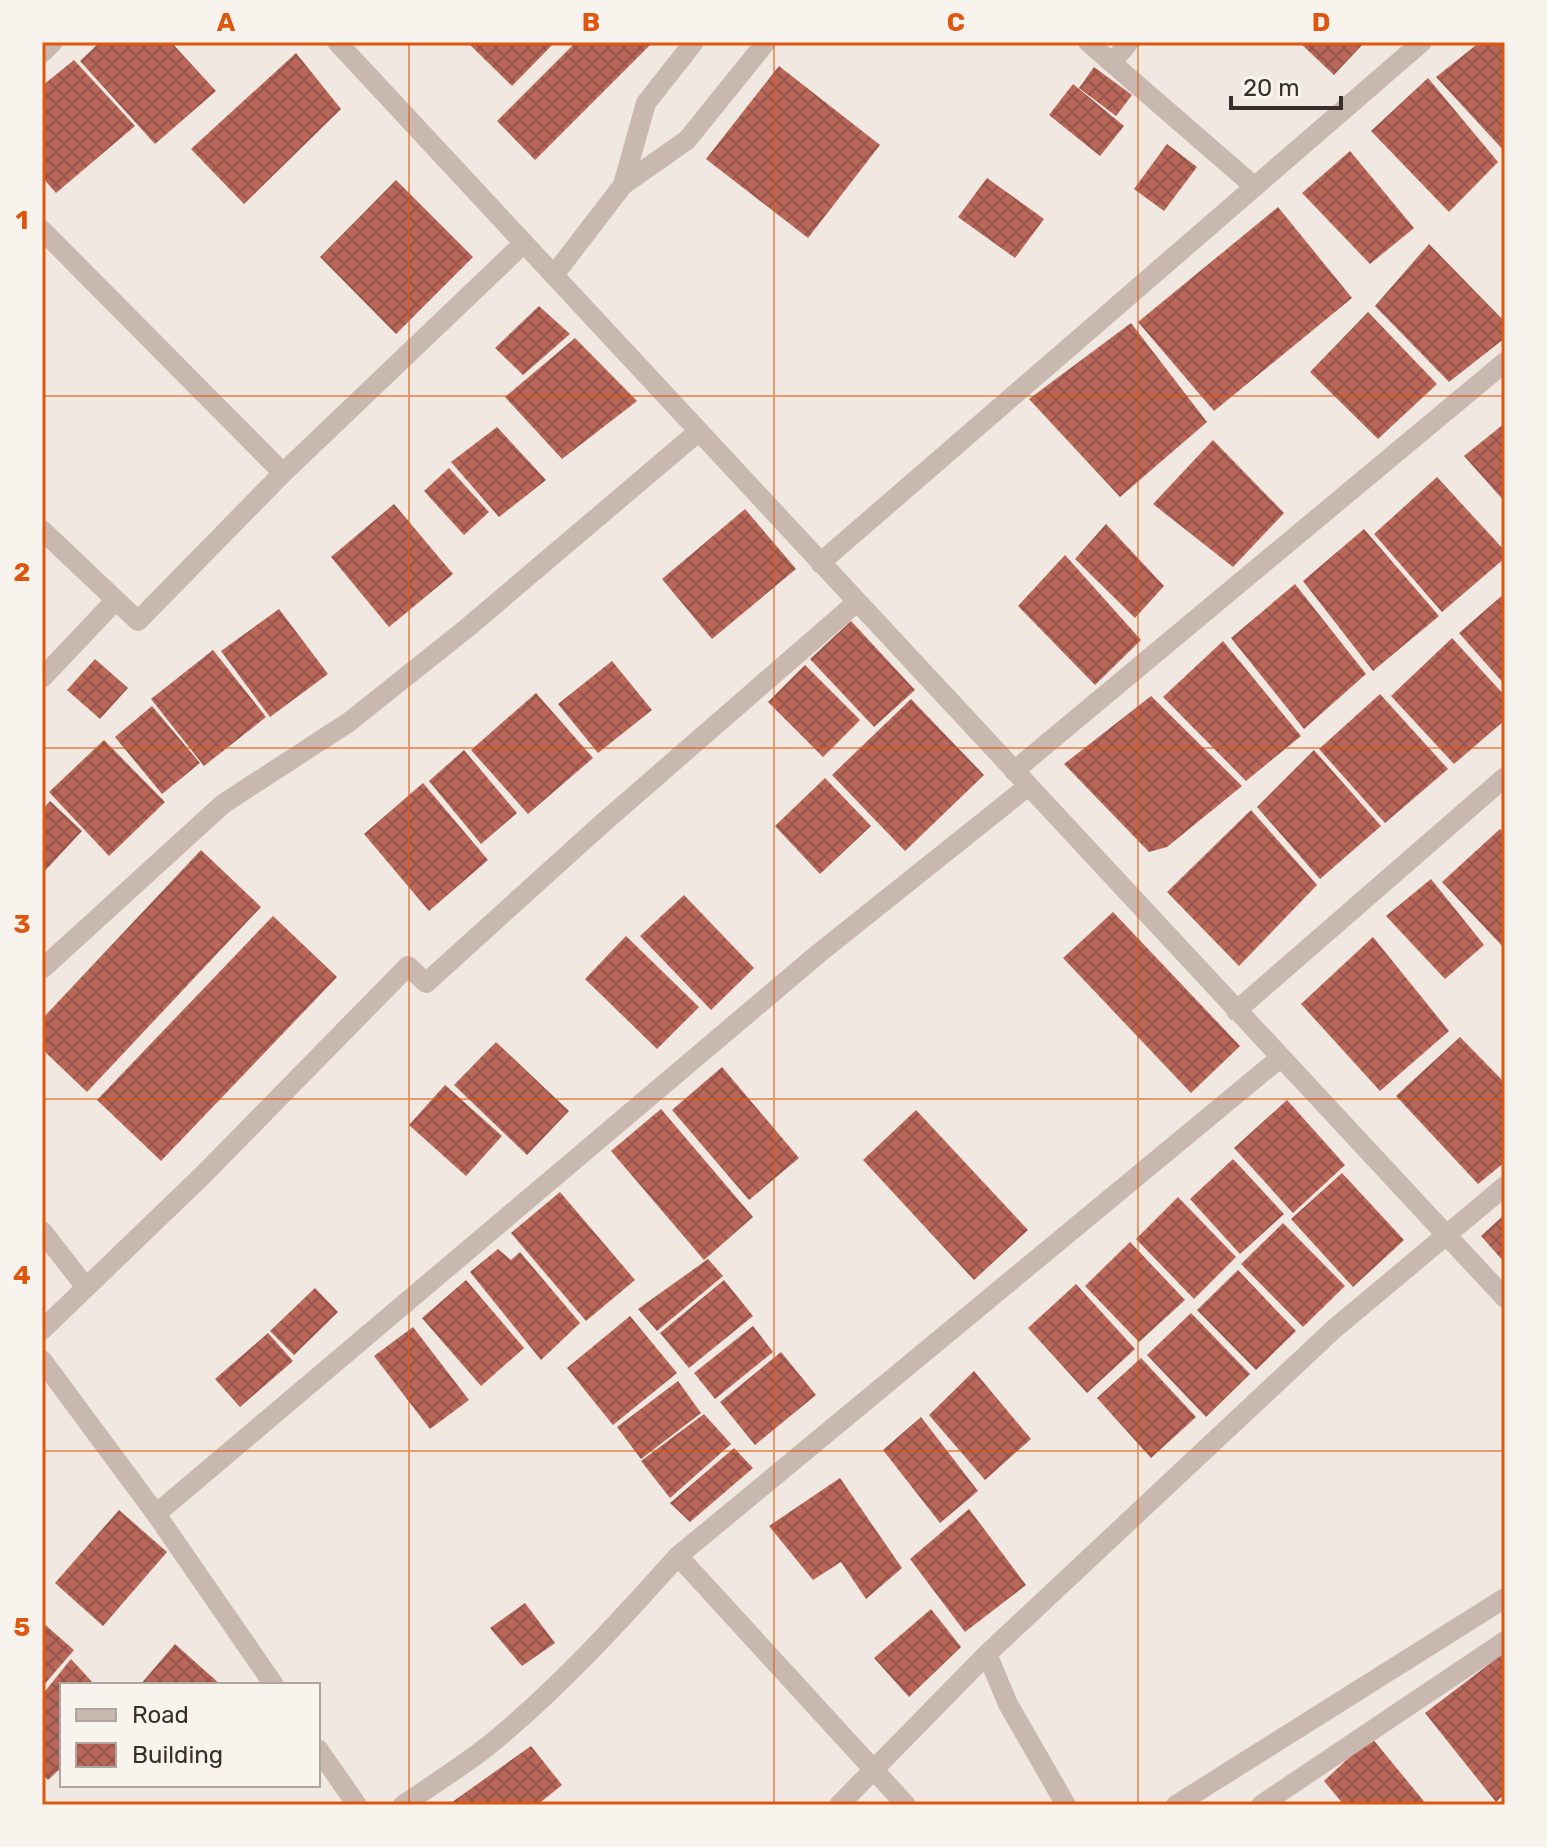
<svg xmlns="http://www.w3.org/2000/svg" width="1547" height="1847" font-family="Rubik,sans-serif">
	<style>
		.building { fill: url(#building-cross-hatch) }
		.lines { fill: none; stroke-linecap: round; stroke-linejoin: round }
		.minor { stroke: #c8b8af; stroke-width: 20 }
		.grid { fill: none; stroke: #df570e; stroke-width: 2; stroke-opacity: 0.55 }
		.neatline { fill: none; stroke: #df570e; stroke-width: 3 }
		.grid-label { font-size: 26px; text-anchor: middle; font-weight: bold; fill: #df570e }
	</style>
	<defs>
		<pattern id="building-cross-hatch" width="8" height="8" patternUnits="userSpaceOnUse" patternTransform="scale(2)"><rect width="8" height="8" fill="#b86759"/><path d="M0 0l8 8M0 8l8-8" fill="none" stroke="#97554a"/></pattern>
	</defs>
	<rect width="100%" height="100%" fill="#f1e8e2"/>
	<!-- building -->
	<path class="building" d="M100,42H171L216,91L155,144L80,61Z
		M467,42H555L512,86Z
		M576,42H653L535,160L497,121Z
		M1299,42H1365L1334,75Z
		M1480,42H1505V152L1436,77Z
		M296,53L341,109L244,204L191,149Z
		M74,60L135,126L56,193L42,177V86Z
		M779,66L880,145L808,238L706,159Z
		M1094,67L1132,95L1116,116L1079,88Z
		M1428,78L1498,162L1449,212L1371,131Z
		M1073,84L1124,126L1100,156L1049,115Z
		M1167,144L1197,167L1164,211L1134,189Z
		M1350,151L1414,228L1370,264L1302,193Z
		M987,178L1044,219L1015,258L958,217Z
		M396,180L473,257L396,334L320,257Z
		M1278,207L1352,298L1214,411L1138,322Z
		M1429,244L1505,322V338L1449,382L1375,306Z
		M539,306L570,334L523,375L495,348Z
		M1368,312L1437,384L1378,439L1310,372Z
		M1131,323L1207,422L1120,497L1029,399Z
		M575,338L637,401L562,459L505,397Z
		M1505,423V502L1464,456Z
		M497,427L546,480L499,517L451,462Z
		M1213,440L1284,513L1233,567L1153,504Z
		M449,468L489,512L464,535L424,491Z
		M1437,477L1505,551V558L1442,612L1374,534Z
		M394,504L453,574L389,627L331,557Z
		M745,509L796,569L712,639L662,579Z
		M1106,524L1164,586L1135,618L1075,559Z
		M1364,529L1439,616L1373,671L1303,581Z
		M1065,555L1141,640L1095,685L1018,606Z
		M1295,584L1366,674L1304,729L1231,638Z
		M1505,593V685L1459,633Z
		M279,609L328,674L270,717L221,651Z
		M851,621L915,690L874,727L810,659Z
		M1452,638L1505,696V720L1454,764L1391,696Z
		M1223,641L1301,736L1246,781L1163,697Z
		M213,650L266,717L204,766L151,699Z
		M95,659L128,688L100,719L67,690Z
		M612,661L652,710L598,753L558,704Z
		M805,665L860,720L823,757L768,702Z
		M536,693L593,758L528,814L471,750Z
		M1380,694L1448,769L1385,823L1319,749Z
		M1151,696L1242,786L1167,847L1149,852L1064,764Z
		M911,699L984,775L905,851L832,775Z
		M152,706L200,763L162,794L115,737Z
		M104,740L165,802L109,856L49,792Z
		M464,750L517,813L481,844L429,781Z
		M1314,750L1381,826L1320,879L1257,807Z
		M825,778L871,826L820,874L775,826Z
		M423,783L488,860L429,911L364,834Z
		M50,801L82,831L42,874V810Z
		M1251,810L1317,885L1239,966L1167,892Z
		M1500,829L1505,834V949L1442,882Z
		M201,850L261,907L87,1092L42,1049V1019Z
		M1431,879L1484,945L1445,979L1386,916Z
		M684,895L754,968L711,1010L640,936Z
		M1113,912L1240,1046L1191,1093L1063,958Z
		M273,916L337,977L161,1161L97,1100Z
		M626,936L699,1007L657,1049L585,979Z
		M1373,937L1449,1031L1380,1091L1301,1004Z
		M1460,1037L1505,1083V1162L1478,1184L1396,1096Z
		M496,1042L569,1111L527,1155L454,1085Z
		M722,1067L799,1158L749,1200L672,1110Z
		M445,1085L502,1136L466,1176L409,1125Z
		M1287,1100L1345,1165L1293,1213L1234,1148Z
		M661,1109L753,1217L704,1260L611,1151Z
		M916,1110L1028,1230L974,1280L863,1160Z
		M1233,1159L1284,1214L1240,1254L1190,1199Z
		M1342,1173L1404,1240L1353,1287L1291,1219Z
		M560,1192L635,1280L586,1321L511,1233Z
		M1178,1197L1236,1257L1194,1299L1136,1239Z
		M1505,1214V1263L1481,1236Z
		M1283,1223L1345,1286L1303,1327L1241,1264Z
		M1130,1242L1185,1300L1139,1342L1085,1286Z
		M498,1249L511,1260L520,1252L580,1323L541,1360L470,1272Z
		M708,1259L723,1276L657,1331L638,1309Z
		M1238,1270L1296,1331L1256,1370L1197,1310Z
		M466,1280L524,1348L481,1386L422,1318Z
		M724,1280L753,1316L689,1368L660,1333Z
		M1076,1284L1135,1349L1087,1393L1028,1328Z
		M315,1288L338,1312L294,1355L270,1331Z
		M1191,1313L1250,1374L1206,1417L1147,1355Z
		M630,1316L677,1373L613,1425L567,1368Z
		M753,1326L773,1352L715,1399L694,1373Z
		M413,1327L469,1400L430,1429L374,1356Z
		M268,1333L293,1361L240,1407L215,1379Z
		M781,1352L816,1395L755,1445L720,1402Z
		M1141,1358L1196,1417L1151,1458L1097,1398Z
		M974,1371L1031,1439L985,1480L929,1415Z
		M678,1381L701,1413L641,1459L617,1427Z
		M704,1414L731,1444L670,1498L641,1461Z
		M921,1417L978,1491L940,1523L883,1450Z
		M734,1448L753,1468L690,1522L670,1503Z
		M840,1478L902,1568L866,1599L841,1562L813,1580L769,1526Z
		M969,1509L1026,1585L965,1632L910,1559Z
		M119,1510L167,1552L103,1626L55,1583Z
		M525,1603L555,1643L522,1666L490,1628Z
		M931,1609L961,1647L909,1697L874,1658Z
		M42,1622L74,1650L42,1687Z
		M175,1644L221,1685H140Z
		M1505,1652V1794L1496,1802L1425,1713Z
		M71,1659L95,1685H62V1767L48,1780L42,1774V1695Z
		M1371,1737L1427,1805H1344L1324,1781Z
		M531,1746L562,1785L537,1805H448Z"/>
	<g class="lines">
		<!-- minor -->
		<path class="minor" d="M337,42L1505,1298
			M1088,42L1112,63L1129,42
			M42,53L53,42
			M1112,63L1255,187
			M623,185L646,103L694,42
			M42,230L283,473
			M554,275L623,185L687,140L766,42
			M42,530L138,621L283,473L524,243
			M820,563L1422,42
			M42,678L115,601
			M1014,771L1505,362
			M42,969L223,804L349,722L467,628L698,432
			M1236,1011L1505,777
			M42,1231L85,1286
			M42,1330L204,1174L408,966L426,983L604,822L857,602
			M42,1360L156,1514L274,1685
			M156,1514L818,954L1027,787
			M318,1749L357,1805
			M403,1805C431,1786 461,1767 488,1746C558,1689 618,1623 678,1556
			M839,1805L987,1654
			M906,1805L678,1556L1280,1058
			M1066,1805L1008,1704L987,1654L1334,1329L1505,1186
			M1176,1805L1505,1598
			M1261,1805L1505,1641"/>
	</g>
	<!-- grid -->
	<path class="grid" d="M409,42V1805M774,42V1805M1138,42V1805M42,396H1505M42,748H1505M42,1099H1505M42,1451H1505"/>
	<!-- border -->
	<rect width="1547" height="1847" fill="none" stroke="#f9f3ee" stroke-width="88"/>
	<!-- legend -->
	<rect x="60" y="1683" width="260" height="104" fill="#f9f3ee" stroke="#aca5a0" stroke-width="2"/>
	<rect x="76" y="1709" width="40" height="12" fill="#c8b8af" stroke="#aca5a0" stroke-width="2"/>
	<text x="132" y="1723" font-size="24" fill="#382f2c">Road</text>
	<rect x="76" y="1743" width="40" height="24" fill="url(#building-cross-hatch)" stroke="#aca5a0" stroke-width="2"/>
	<text x="132" y="1763" font-size="24" fill="#382f2c">Building</text>
	<!-- scale -->
	<path d="M1231 96v12h110v-12" fill="none" stroke="#382f2c" stroke-width="4"/>
	<text x="1243" y="96" font-size="24" fill="#382f2c" stroke="#f9f3ee" stroke-width="6" paint-order="stroke">20 m</text>
	<rect x="44" y="44" width="1459" height="1759" class="neatline"/>
	<g class="grid-label">
		<text x="226" y="31">A</text>
		<text x="591" y="31">B</text>
		<text x="956" y="31">C</text>
		<text x="1321" y="31">D</text>
		<text x="22" y="229">1</text>
		<text x="22" y="581">2</text>
		<text x="22" y="933">3</text>
		<text x="22" y="1284">4</text>
		<text x="22" y="1636">5</text>
	</g>
</svg>
